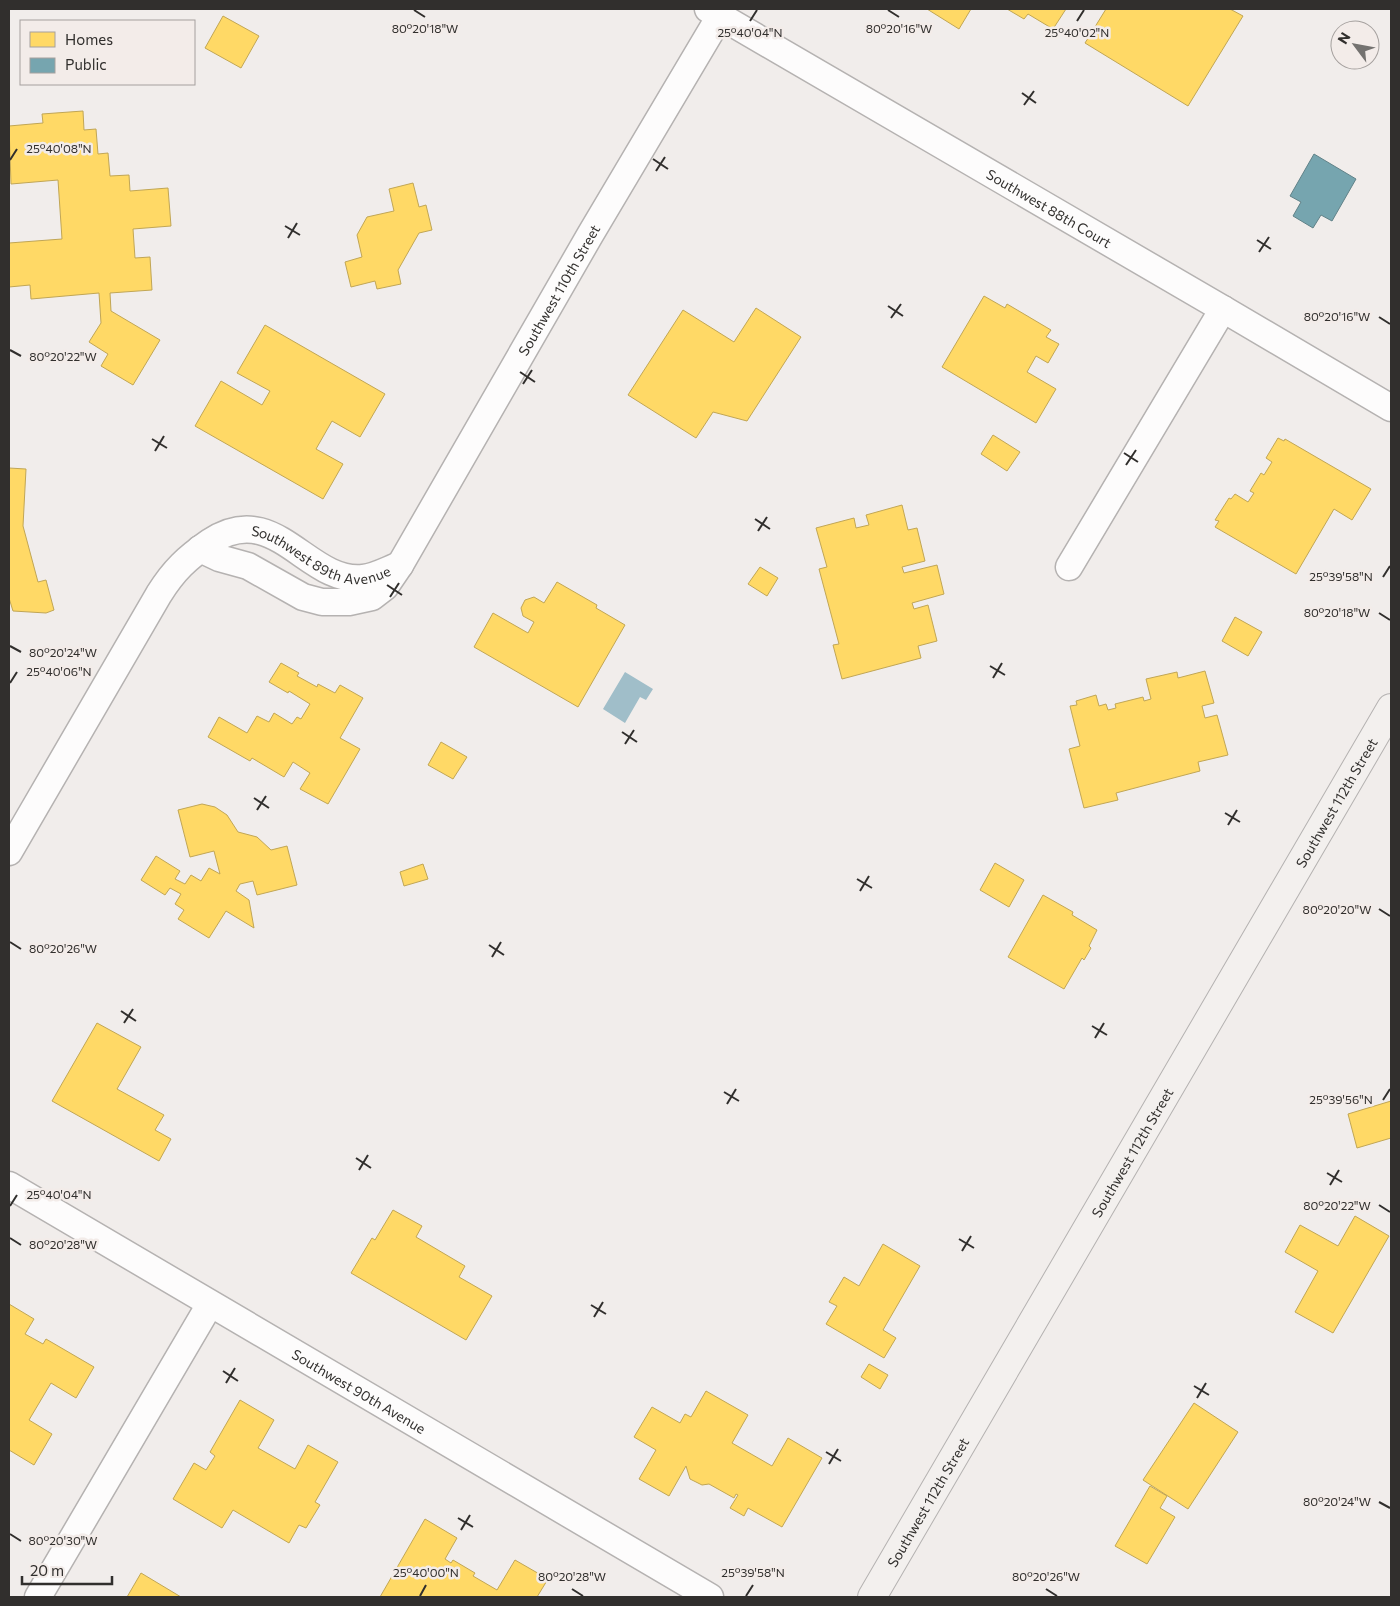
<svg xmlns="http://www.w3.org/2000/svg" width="1400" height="1606" font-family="Commissioner,sans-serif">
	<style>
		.water { fill: #a0bec9 }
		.homes { fill: #ffd966; stroke: #c1a655 }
		.public { fill: #76a5af; stroke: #618288 }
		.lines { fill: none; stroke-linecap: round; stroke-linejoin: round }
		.minor-casing { stroke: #b5b2b1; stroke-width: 29 }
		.secondary-casing { stroke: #b5b2b1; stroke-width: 30 }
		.minor { stroke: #fdfcfc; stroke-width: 26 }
		.secondary { stroke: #f3f0ee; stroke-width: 28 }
		.ticks { fill: none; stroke: #312f2d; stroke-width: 2 }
		.labels { text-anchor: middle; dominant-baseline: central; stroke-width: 5; stroke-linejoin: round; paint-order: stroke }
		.street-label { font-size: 14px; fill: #312f2d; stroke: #f3ece9 }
		.ticks-label { font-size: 12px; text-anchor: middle; fill: #312f2d; stroke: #f3ece9; stroke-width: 5; stroke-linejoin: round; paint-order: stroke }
	</style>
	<rect width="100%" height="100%" fill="#f1edeb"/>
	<!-- water -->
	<path class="water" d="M625,672L653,689L646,700L640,697L625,723L603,709Z"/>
	<!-- homes -->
	<path class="homes" d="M927,9H971L959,29Z
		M1007,9H1066L1053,29L1028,14L1024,19Z
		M1106,9H1230L1243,16L1188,106L1085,43Z
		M223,16L259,36L241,68L205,48Z
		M83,111L84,130L96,129L98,154L108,153L110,176L129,175L130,191L168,188L171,226L133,229L135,258L150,257L152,290L110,293L111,311L160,340L133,385L101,366L108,354L89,342L101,323L99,293L31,299L30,285L9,287V243L62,239L58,180L11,184L9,126L43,123L42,114Z
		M413,183L419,207L426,205L432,230L419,233L398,270L401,284L377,289L375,281L351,287L345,262L362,257L357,235L367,217L394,211L389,189Z
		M984,296L1005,308L1007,304L1051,330L1046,337L1059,344L1048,363L1036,356L1027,372L1056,389L1036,423L942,367Z
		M756,308L801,337L747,421L713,412L696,438L628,395L683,310L734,342Z
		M265,325L385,394L360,437L332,421L316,449L343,464L323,499L195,426L221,381L262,405L270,391L237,373Z
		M993,435L1020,452L1007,471L981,454Z
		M1278,438L1284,441L1285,439L1371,489L1352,520L1334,509L1296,574L1215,527L1219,521L1215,520L1229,498L1231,499L1235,494L1248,502L1254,493L1250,491L1261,473L1264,475L1272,462L1266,458Z
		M9,468L26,469L23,526L38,582L46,580L54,610L46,613L13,611L9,598Z
		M902,505L908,530L917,528L925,561L902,567L904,573L937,565L944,594L912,603L914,609L928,605L937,641L918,646L921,658L842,679L833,645L839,644L819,569L827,567L816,528L854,518L856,528L869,525L866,515Z
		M760,567L778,578L767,596L748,584Z
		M557,582L597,605L596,608L625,625L578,707L474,647L493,613L528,633L534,622L523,616L521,608L525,600L534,597L544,603Z
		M1235,617L1262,632L1248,656L1222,641Z
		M281,663L299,673L297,676L317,687L318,684L335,693L340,685L363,698L340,738L360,749L328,804L300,789L310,773L293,762L284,777L252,758L250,761L208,737L219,717L247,733L257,716L269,722L274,713L292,724L297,717L301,719L310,704L289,691L288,693L269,682Z
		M1205,671L1214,703L1202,706L1205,718L1217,715L1228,755L1198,762L1200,771L1116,793L1118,800L1084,808L1069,749L1080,746L1070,706L1077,705L1076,701L1096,695L1099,706L1106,704L1108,710L1116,708L1115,704L1143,697L1144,701L1151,699L1146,679L1177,672L1178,678Z
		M441,742L467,757L453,779L428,765Z
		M202,804L215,807L227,815L238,832L257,837L271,850L287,846L297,885L257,895L253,881L240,884L236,891L249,900L254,928L226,911L209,938L178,919L184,910L175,904L181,894L170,888L165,895L141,880L156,856L180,871L175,879L185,884L191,875L201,881L209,868L220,874L214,851L190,857L178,810Z
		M995,863L1024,880L1009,907L980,890Z
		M423,864L428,879L404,886L400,872Z
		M1043,895L1073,912L1072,915L1097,930L1089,946L1091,948L1084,960L1082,958L1064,989L1008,957Z
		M97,1023L141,1047L117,1089L164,1115L155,1130L171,1139L159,1161L52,1101Z
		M1391,1101V1138L1357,1148L1348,1114Z
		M393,1210L422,1226L416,1237L465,1266L459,1277L492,1296L466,1340L351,1273L372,1238L375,1240Z
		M1355,1216L1389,1236L1333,1333L1295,1312L1318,1271L1285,1252L1300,1225L1338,1246Z
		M883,1244L920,1266L883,1330L896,1338L884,1358L826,1324L837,1306L829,1302L844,1277L859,1286Z
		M9,1304L34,1319L25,1334L43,1344L46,1339L94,1367L76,1398L51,1383L29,1420L52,1434L34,1465L9,1450Z
		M869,1364L888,1375L880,1389L861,1377Z
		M706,1391L748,1415L732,1443L772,1466L788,1438L822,1458L782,1527L748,1508L744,1516L730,1508L738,1495L736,1494L734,1498L709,1484L702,1485L690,1479L686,1466L669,1496L639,1479L656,1450L634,1437L652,1407L680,1423L685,1414L691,1417Z
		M240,1400L274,1420L258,1448L295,1469L308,1445L338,1462L315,1502L320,1505L306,1528L299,1525L289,1543L233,1510L222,1528L173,1499L194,1463L206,1470L215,1456L210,1452Z
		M1194,1403L1238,1432L1188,1509L1143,1480Z
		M1150,1486L1167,1496L1160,1508L1175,1517L1147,1564L1115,1546Z
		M425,1519L457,1538L445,1559L451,1563L453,1560L475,1573L473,1576L497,1590L515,1560L548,1579L537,1597H380Z
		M141,1573L181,1597H127Z"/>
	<!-- public -->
	<path class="public" d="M1314,154L1356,179L1332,221L1321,215L1313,228L1293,216L1301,202L1290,196Z"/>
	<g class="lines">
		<defs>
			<g id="minor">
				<path id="s1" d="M708,9L1223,309L1391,408"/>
				<path id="s2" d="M200,549L219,558L248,566L303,597L322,602H349L372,597L385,587L400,565L590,235L720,16"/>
				<path d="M1069,567L1223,309"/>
				<path id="s3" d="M9,852L159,594C174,570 187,558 210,542C275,498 307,584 363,578C375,577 389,569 400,565"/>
				<path id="s4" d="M9,1185L710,1597"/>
				<path d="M38,1597L210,1304"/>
			</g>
			<g id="secondary">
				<path id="s5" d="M872,1597L1391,708"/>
			</g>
		</defs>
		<!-- minor casing -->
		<use href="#minor" class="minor-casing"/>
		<!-- secondary casing -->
		<use href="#secondary" class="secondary-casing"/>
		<!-- minor -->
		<use href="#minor" class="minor"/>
		<!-- secondary -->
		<use href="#secondary" class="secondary"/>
	</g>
	<!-- ticks -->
	<path class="ticks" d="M414,10L425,17M888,10L899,17M750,21L757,10M1077,21L1084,10M1022,93L1036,103M1024,105L1034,91M653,159L668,169M10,160L17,149M656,171L665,157M285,226L300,235M288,238L297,223M1257,240L1271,249M1259,252L1269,237M888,306L903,316M1379,317L1390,324M891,318L901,304M10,350L21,356M520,372L535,382M523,384L532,370M152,439L167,448M155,451L164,436M1124,453L1138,462M1126,465L1136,450M755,519L770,529M758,531L767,517M1383,577L1390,566M387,585L402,595M390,597L399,583M1379,613L1390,620M10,646L21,652M990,666L1005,675M993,678L1002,663M10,683L17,672M622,732L637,742M625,744L634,730M254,798L269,808M257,810L266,796M1225,813L1240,822M1228,825L1237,810M857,879L872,888M860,891L869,876M1379,909L1390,916M10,942L21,949M489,945L504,955M492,957L501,942M121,1011L136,1021M124,1023L133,1009M1092,1026L1107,1035M1095,1038L1104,1023M724,1092L739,1101M1383,1100L1390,1089M727,1104L736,1089M356,1158L371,1168M359,1170L368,1155M1327,1173L1342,1182M1330,1185L1339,1170M1379,1205L1390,1212M10,1206L17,1195M10,1238L21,1245M959,1239L974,1248M962,1251L971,1236M591,1305L606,1314M594,1317L603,1302M223,1371L238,1381M226,1383L235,1368M1194,1386L1209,1395M1197,1398L1206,1383M826,1452L841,1461M829,1464L838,1449M1379,1502L1390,1508M458,1518L473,1527M461,1530L470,1515M10,1534L21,1541M572,1589L583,1596M1046,1589L1057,1596M420,1596L426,1585M746,1596L753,1585"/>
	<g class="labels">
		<!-- street labels -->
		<g class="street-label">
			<text stroke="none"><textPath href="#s1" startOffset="395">Southwest 88th Court</textPath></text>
			<text stroke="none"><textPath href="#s2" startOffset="545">Southwest 110th Street</textPath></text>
			<text stroke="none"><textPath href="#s3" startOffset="492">Southwest 89th Avenue</textPath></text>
			<text stroke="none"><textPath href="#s5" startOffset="920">Southwest 112th Street</textPath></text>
			<text stroke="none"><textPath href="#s5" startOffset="515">Southwest 112th Street</textPath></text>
			<text stroke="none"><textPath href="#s4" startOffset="406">Southwest 90th Avenue</textPath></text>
			<text stroke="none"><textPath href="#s5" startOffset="110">Southwest 112th Street</textPath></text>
		</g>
	</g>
	<g class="ticks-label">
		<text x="425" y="33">80°20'18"W</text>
		<text x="899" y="33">80°20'16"W</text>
		<text x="750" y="37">25°40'04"N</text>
		<text x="1077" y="37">25°40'02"N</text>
		<text x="59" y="153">25°40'08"N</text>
		<text x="1337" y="321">80°20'16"W</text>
		<text x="63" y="361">80°20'22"W</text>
		<text x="1341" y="581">25°39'58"N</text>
		<text x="1337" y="617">80°20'18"W</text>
		<text x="63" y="657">80°20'24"W</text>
		<text x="59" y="676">25°40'06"N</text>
		<text x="1337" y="914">80°20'20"W</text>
		<text x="63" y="953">80°20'26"W</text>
		<text x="1341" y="1104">25°39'56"N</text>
		<text x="59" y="1199">25°40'04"N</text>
		<text x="1337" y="1210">80°20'22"W</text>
		<text x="63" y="1249">80°20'28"W</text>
		<text x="1337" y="1506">80°20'24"W</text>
		<text x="63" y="1545">80°20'30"W</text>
		<text x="426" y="1577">25°40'00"N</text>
		<text x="753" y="1577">25°39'58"N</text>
		<text x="572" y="1581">80°20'28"W</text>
		<text x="1046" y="1581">80°20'26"W</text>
	</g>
	<!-- border -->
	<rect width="1400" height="1606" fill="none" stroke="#312f2d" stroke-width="20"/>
	<!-- legend -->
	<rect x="20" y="20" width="175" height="65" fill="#f3ece9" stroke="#a5a09e"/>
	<rect x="30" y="32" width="25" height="15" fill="#ffd966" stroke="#a5a09e"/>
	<text x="65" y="45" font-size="15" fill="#312f2d">Homes</text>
	<rect x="30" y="58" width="25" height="15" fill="#76a5af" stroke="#a5a09e"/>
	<text x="65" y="70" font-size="15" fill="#312f2d">Public</text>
	<!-- north arrow -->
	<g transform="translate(1355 45) rotate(302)"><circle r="24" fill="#f3ece9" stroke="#a5a09e"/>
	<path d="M0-4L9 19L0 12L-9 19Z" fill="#747270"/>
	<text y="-8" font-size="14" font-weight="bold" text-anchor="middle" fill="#312f2d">N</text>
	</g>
	<!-- scale -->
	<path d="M22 1576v8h90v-8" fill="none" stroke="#312f2d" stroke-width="2.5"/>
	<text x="30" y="1576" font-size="15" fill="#312f2d" stroke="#f3ece9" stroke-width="4" paint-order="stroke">20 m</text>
</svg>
